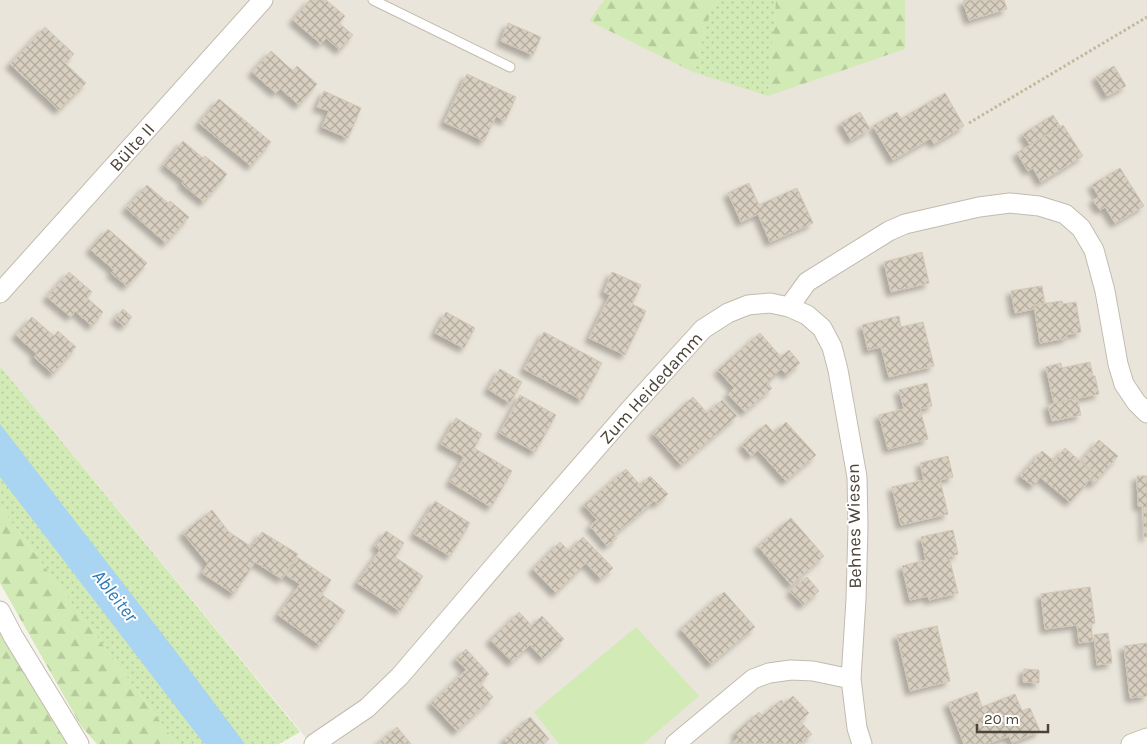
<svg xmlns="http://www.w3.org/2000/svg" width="1147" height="744" font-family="Karla,sans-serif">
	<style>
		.residential { fill: #eae5da }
		.grass { fill: url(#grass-dots) }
		.forest { fill: url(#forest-firs) }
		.park { fill: #d2eab5 }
		.water { fill: #a9d4f2 }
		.building { fill: url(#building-cross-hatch); stroke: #d3c7b4; filter: url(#shadow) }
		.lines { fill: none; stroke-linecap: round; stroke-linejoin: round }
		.service-casing { stroke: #c2bbae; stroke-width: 11 }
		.minor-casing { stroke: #c2bbae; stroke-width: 21 }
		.path { stroke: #c4b79f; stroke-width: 3; stroke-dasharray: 2.5 2.5; stroke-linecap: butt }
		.service { stroke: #fff; stroke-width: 9 }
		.minor { stroke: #fff; stroke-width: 19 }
		.labels { text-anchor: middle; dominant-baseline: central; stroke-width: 4; stroke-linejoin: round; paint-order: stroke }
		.street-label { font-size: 18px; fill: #4b4439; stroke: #fff }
		.water-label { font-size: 19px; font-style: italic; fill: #2e7ab2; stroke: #fff }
	</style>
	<defs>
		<pattern id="grass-dots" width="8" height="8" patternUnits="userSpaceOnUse" patternTransform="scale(1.25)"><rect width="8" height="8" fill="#d2eab5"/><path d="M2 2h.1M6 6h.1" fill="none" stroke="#b6ca9c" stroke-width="1.8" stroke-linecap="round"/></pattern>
		<pattern id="forest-firs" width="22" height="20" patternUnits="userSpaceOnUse" patternTransform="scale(1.25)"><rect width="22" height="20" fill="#d2eab5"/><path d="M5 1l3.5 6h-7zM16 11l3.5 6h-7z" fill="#b6ca9c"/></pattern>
		<pattern id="building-cross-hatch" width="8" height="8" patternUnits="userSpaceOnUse" patternTransform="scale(1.25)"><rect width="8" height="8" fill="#d8cfc1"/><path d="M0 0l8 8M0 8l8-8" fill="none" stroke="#b1aa9e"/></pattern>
		<filter id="shadow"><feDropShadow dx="-4.5" dy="4.5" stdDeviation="2.5" flood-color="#0004"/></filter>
	</defs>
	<rect width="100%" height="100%" fill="#f6f3ec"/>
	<!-- residential -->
	<path class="residential" d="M0,0H1147V744H311L0,366Z"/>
	<!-- grass -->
	<path class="grass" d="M714,0H776L768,96L693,72Z
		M0,366L300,732L279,744H177L0,507Z"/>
	<!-- forest -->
	<path class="forest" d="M604,0H714L693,72L589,21Z
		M776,0H905V49L768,96Z
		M0,507L177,744H97L81,726L0,583Z
		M0,620L70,744H0Z"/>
	<!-- park -->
	<path class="park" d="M636,627L699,696L643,744H559L534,712Z"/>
	<!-- water -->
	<path class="water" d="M0,424L177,653L245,744H205L202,741L0,477Z"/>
	<!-- building -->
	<path class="building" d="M310,0H326L345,16L339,23L353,35L340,50L326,38L321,44L293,20Z
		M968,0H1004L1007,9L969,20L963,1Z
		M508,23L541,37L533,55L501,41Z
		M45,27L74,54L65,63L86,83L59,110L10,64Z
		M271,51L293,71L297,66L317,84L299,105L280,88L276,93L252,72Z
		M1114,66L1126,86L1107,96L1096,77Z
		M467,74L516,97L505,121L496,116L484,141L444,122Z
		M324,91L361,108L348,138L322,127L329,111L317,107Z
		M945,93L964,126L934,144L931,138L893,160L873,126L897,112L901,119Z
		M219,99L271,142L251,166L199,123Z
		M860,112L870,129L851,140L841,123Z
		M1053,115L1060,126L1030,145L1023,134Z
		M1063,125L1083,156L1041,182L1033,168L1028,171L1017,153Z
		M183,141L203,158L205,156L227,174L204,202L182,184L184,181L164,165Z
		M1120,168L1144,206L1115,223L1105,207L1100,210L1093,200L1099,197L1092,185Z
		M749,183L759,205L797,188L813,223L770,242L758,214L741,222L728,193Z
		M147,185L168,203L170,201L189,217L166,243L126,208Z
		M108,229L147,263L127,286L111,273L114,270L90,249Z
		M922,252L929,283L891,292L884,262Z
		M69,272L92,292L87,298L103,312L92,326L75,311L71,317L47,297Z
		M612,272L641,285L632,304L646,311L625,355L589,338L610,295L604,292Z
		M1042,286L1045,304L1034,305V309L1015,313L1011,291Z
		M1062,301L1063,304L1076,302L1081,332L1066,335L1067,338L1040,343L1034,305Z
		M123,309L132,317L124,326L115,319Z
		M446,312L475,328L464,348L435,333Z
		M899,316L901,327L923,322L934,366L889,377L881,347L868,350L862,325Z
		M32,317L54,336L58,331L76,347L53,374L34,357L37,354L16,335Z
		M544,332L602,363L582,400L524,369Z
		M760,333L781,357L789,350L800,363L787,375L781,369L767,383L772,388L745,412L728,394L734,388L718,370Z
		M1090,362L1093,376H1095L1099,394L1054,403L1046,367L1061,363L1062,368Z
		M500,369L522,382L510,403L488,389Z
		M927,383L932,406L920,409L928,439L888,449L879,415L904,409L899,390Z
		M520,395L556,415L535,452L500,433Z
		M693,397L707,413L722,400L737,416L681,465L653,433Z
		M1077,398L1081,415L1052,421L1048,405Z
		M456,418L482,434L474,448L512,471L491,507L450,482L464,457L441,444Z
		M786,422L816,455L786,481L758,450L751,456L742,445L766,424L774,433Z
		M1099,440L1118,456L1094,484L1089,480L1095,474L1081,461Z
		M1065,448L1095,474L1070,502L1040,477Z
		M1042,451L1054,461L1033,486L1020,476Z
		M948,456L953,477L940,480L948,514L901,525L892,487L924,480L920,463Z
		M626,469L640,485L650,476L668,494L657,504L654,501L614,535L617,538L607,546L590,526L597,520L584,505Z
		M1137,476H1147V537H1144L1143,506H1138Z
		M435,501L470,523L450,556L414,534Z
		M212,510L229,532L252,547L262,532L298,554L282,579L255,562L234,594L202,573L208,564L183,533Z
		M791,518L824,556L791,585L758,546Z
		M953,530L958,554L949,557L958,593L929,600L928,596L910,600L902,566L926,560L921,537Z
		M386,531L404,543L395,557L423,576L400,611L357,583L380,550L375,546Z
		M583,537L613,568L601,579L586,563L556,593L533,569L560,542L569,551Z
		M297,557L331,580L321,594L345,611L320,645L278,615L300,584L286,575Z
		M807,577L819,591L803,605L790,591Z
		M1090,587L1095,623L1091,624L1093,641L1079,643L1077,625L1045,629L1041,594Z
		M724,592L755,627L711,664L681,629Z
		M519,612L532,626L542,616L564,639L543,659L530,645L512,662L490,640Z
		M937,626L950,681L910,691L897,635Z
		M1108,633L1112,663L1097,665L1094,635Z
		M1147,643V696L1130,698L1124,646Z
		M466,649L489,674L480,683L493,697L457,731L431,703L466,670L456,659Z
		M1024,669L1039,670V683L1023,682Z
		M977,692L982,707L1015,694L1022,711L1030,708L1040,731L1012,743L1009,736L987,744H964L948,703Z
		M793,696L809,713L800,721L812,734L800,744L732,743L739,737L735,733L759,712L762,716L781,700L784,704Z
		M530,717L549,739L544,744H508L504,740Z
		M397,727L411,744H377Z"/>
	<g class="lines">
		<defs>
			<path id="service" d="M373,0L510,67"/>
			<path id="minor" d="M0,293L263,0
				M789,307L807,315L822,328L832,347L838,370L857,477L858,527L856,599L851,679L857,728L862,744
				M0,611L13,636L79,744
				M314,744L367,708L400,676L513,544L633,406L703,329L728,313L748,305L770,303L789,307L807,282L889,231L905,224L979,207L1010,203L1039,206L1065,214L1081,228L1094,250L1105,291L1118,364L1124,384L1136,402L1147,413
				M675,744L753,679L769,673L791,670L813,671L851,679
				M1131,744L1147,738"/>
		</defs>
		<!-- service casing -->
		<use href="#service" class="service-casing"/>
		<!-- minor casing -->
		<use href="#minor" class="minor-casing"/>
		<!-- path -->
		<path class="path" d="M969,123L1147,17"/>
		<!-- service -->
		<use href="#service" class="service"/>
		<!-- minor -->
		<use href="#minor" class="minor"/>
	</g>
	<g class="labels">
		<!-- street labels -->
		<g class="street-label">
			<text transform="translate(132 147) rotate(-48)">Bülte II</text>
			<text transform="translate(651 388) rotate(-48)">Zum Heidedamm</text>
			<text transform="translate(854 526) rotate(-91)">Behnes Wiesen</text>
		</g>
		<!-- water labels -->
		<g class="water-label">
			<text transform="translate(115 596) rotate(52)">Ableiter</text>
		</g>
	</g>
	<!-- scale -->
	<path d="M977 724v8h71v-8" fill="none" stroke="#4b4439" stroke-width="2.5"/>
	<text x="984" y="724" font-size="15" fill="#4b4439" stroke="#ffffff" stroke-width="4" paint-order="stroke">20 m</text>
</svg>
